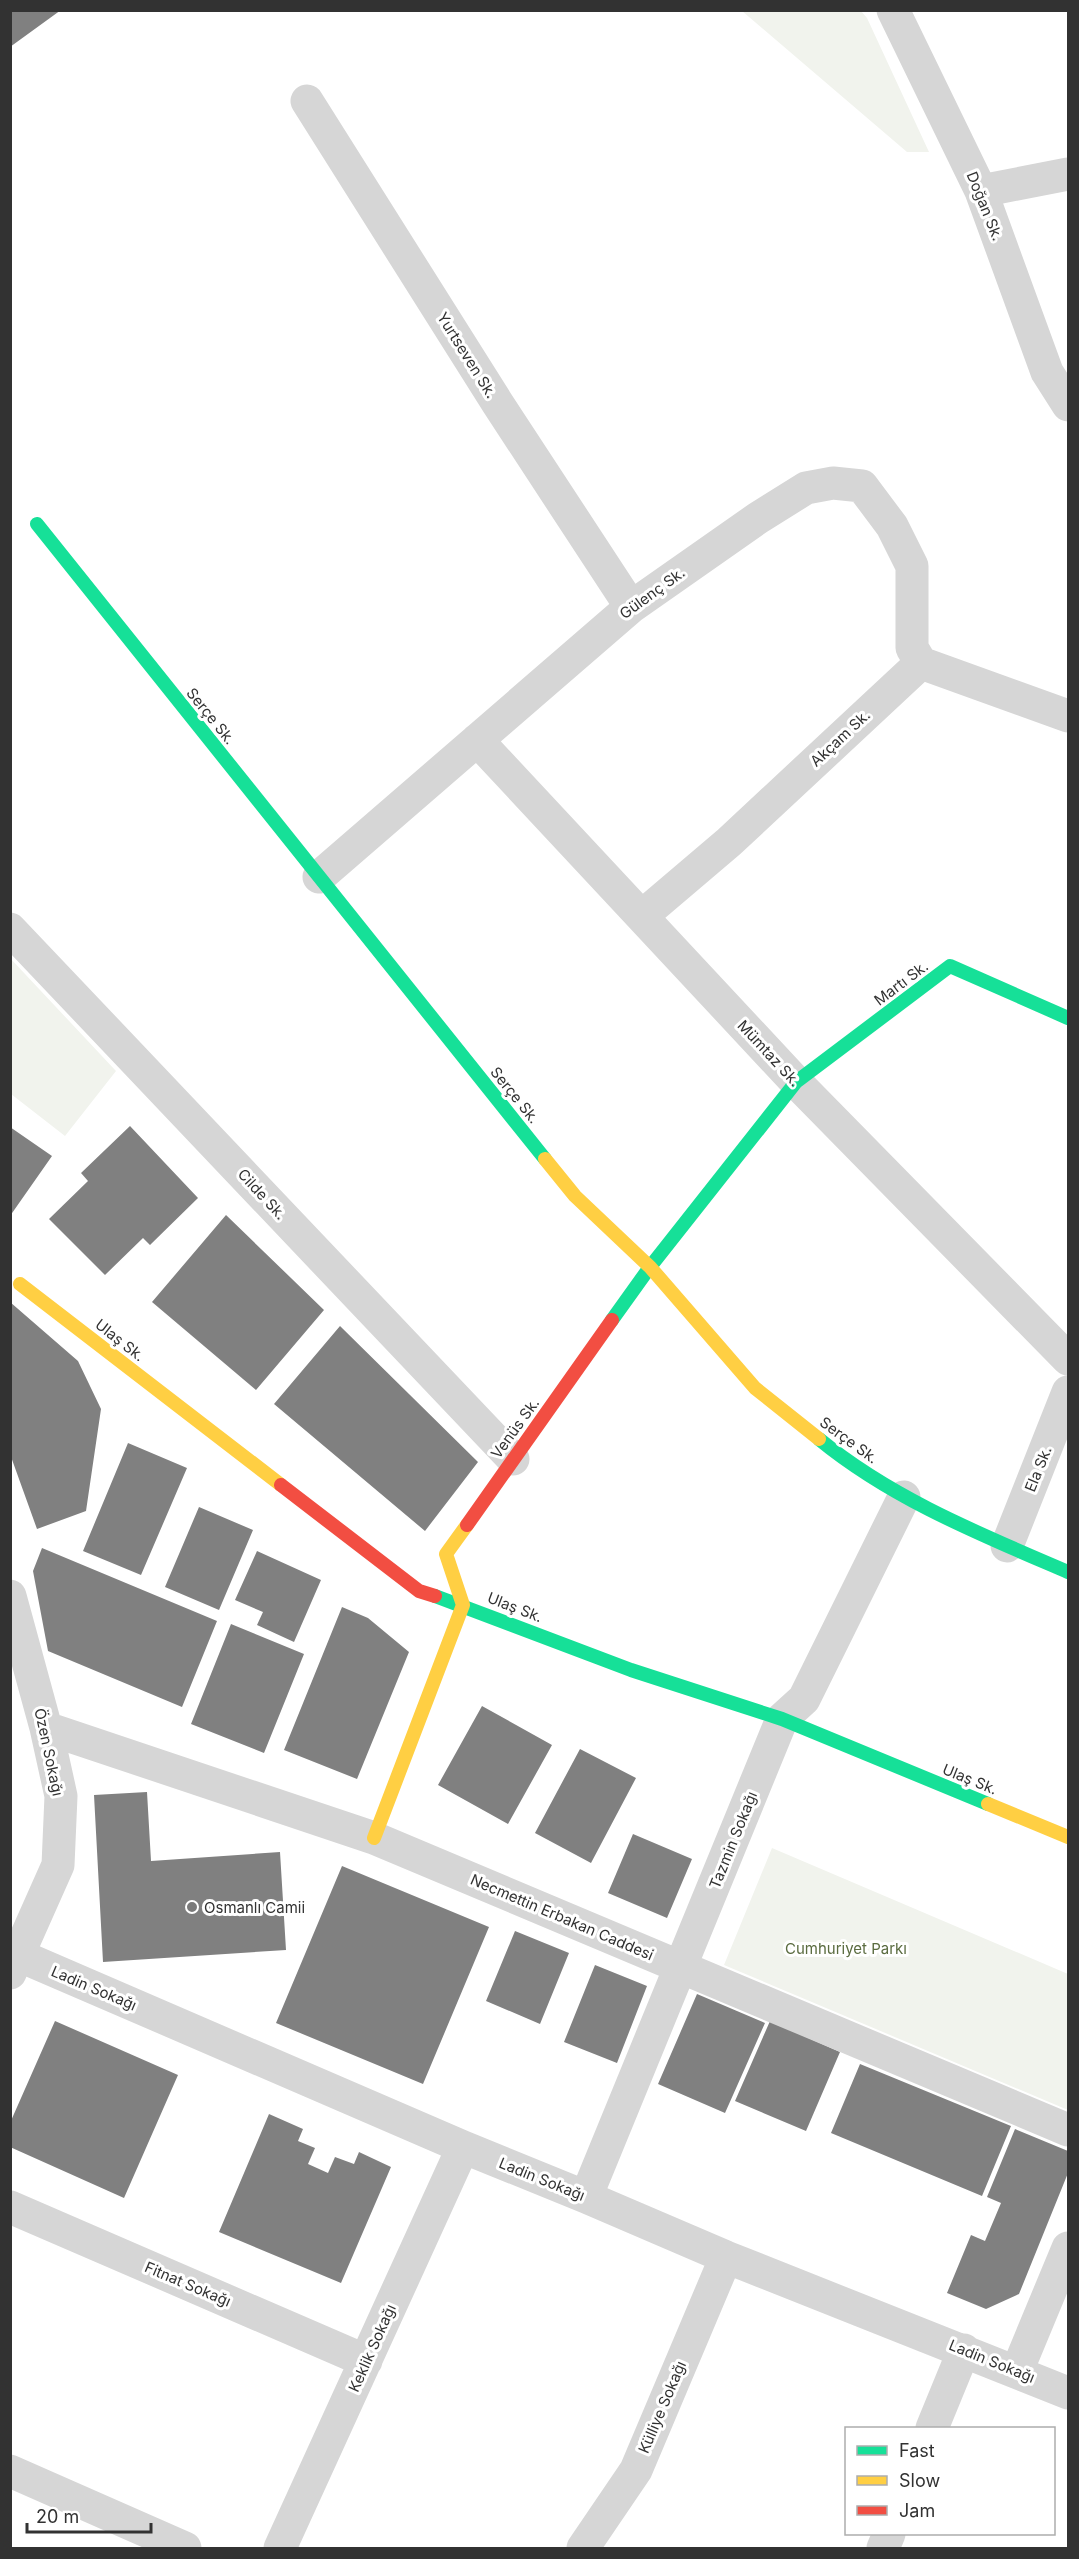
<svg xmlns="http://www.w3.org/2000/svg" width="1079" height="2559" font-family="Inter,sans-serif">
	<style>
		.green { fill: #f1f3ed }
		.building { fill: #808080 }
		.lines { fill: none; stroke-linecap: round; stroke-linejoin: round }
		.street { stroke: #d6d6d6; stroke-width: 33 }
		.fast { stroke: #16e098; stroke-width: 14 }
		.slow { stroke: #ffcf43; stroke-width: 14 }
		.jam { stroke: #f24e42; stroke-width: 14 }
		.poi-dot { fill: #7a7a7a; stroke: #fff; stroke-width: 2 }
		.labels { text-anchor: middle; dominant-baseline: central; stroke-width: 6; stroke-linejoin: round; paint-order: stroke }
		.street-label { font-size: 15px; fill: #323232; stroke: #fff }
		.poi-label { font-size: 15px; fill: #323232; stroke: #fff; text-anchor: start }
		.park-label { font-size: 15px; fill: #5b6c40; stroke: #fff }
	</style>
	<rect width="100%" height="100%" fill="#fff"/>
	<!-- green -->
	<path class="green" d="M742,11H861L867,18L929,152H907Z
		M10,958L116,1071L65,1136L11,1094Z
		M772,1848L1068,1974V2110L724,1965Z"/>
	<!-- building -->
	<path class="building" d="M10,10H61L10,47Z
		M130,1126L198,1198L150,1245L143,1238L105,1275L49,1219L88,1181L81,1173Z
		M10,1127L52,1156L10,1216Z
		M226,1215L324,1310L256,1390L152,1302Z
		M10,1302L78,1361L101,1409L86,1511L37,1529L10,1454Z
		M340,1326L478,1462L425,1531L274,1404Z
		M128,1443L187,1468L141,1575L83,1551Z
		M199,1507L253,1530L219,1610L165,1587Z
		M42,1548L217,1621L182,1707L48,1651L33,1571Z
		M257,1551L321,1580L294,1642L257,1625L263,1612L235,1600Z
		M342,1607L368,1618L409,1652L357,1779L284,1750Z
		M231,1624L304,1654L264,1753L191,1724Z
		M482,1706L552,1745L508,1824L438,1785Z
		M580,1749L636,1778L591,1863L535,1833Z
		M147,1792L151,1861L280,1852L286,1950L103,1962L94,1795Z
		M633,1834L692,1859L667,1918L608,1893Z
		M342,1866L489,1927L423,2084L276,2023Z
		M515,1931L569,1953L540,2024L486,2001Z
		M595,1965L647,1986L617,2063L564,2042Z
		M697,1994L765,2023L725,2113L658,2084Z
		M55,2021L178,2075L124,2198L10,2147V2123Z
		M770,2021L840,2052L806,2131L735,2101Z
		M860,2064L1011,2126L982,2196L831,2133Z
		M269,2114L303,2129L298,2141L315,2148L308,2164L328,2173L335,2157L354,2164L359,2152L391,2167L341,2283L219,2232Z
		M1015,2129L1068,2151V2173L1019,2294L986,2309L947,2293L971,2235L985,2241L1001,2203L987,2197Z"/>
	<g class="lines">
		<!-- street -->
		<path class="street" d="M893,10L981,191L1047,372L1068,405
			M307,101L498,404L631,607
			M981,191L1068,174
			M477,740L796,1082L1068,1359
			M319,877L631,607L758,518L806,488L833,483L862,486L892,526L912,566V648L921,663
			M642,916L729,842L921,663L1068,716
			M10,929L513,1459
			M1007,1546L1068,1392
			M10,1596L46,1728L61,1796L58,1865L10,1973
			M46,1728L374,1838L1068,2130
			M18,1955L463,2147L586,2197L726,2257L1068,2393
			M586,2197L782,1719L804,1699L904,1497
			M10,2207L366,2361
			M1017,2371L1068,2248
			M932,2428L964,2350
			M10,2471L185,2548
			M280,2548L463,2147
			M583,2548L636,2470L726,2257
			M883,2548L889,2534"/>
		<!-- fast -->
		<path class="fast" d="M37,524L545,1159
			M612,1320L650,1267L796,1082L950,966L1068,1018
			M819,1439C892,1499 982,1535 1068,1572
			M435,1596L631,1670L782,1719L988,1804"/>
		<!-- slow -->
		<path class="slow" d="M545,1159L575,1196L650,1267L755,1388L819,1439
			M20,1284L281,1485
			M988,1804L1068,1837
			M374,1838L463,1605L446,1554L467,1525"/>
		<!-- jam -->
		<path class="jam" d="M281,1485L419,1591L435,1596
			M467,1525L612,1320"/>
	</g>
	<!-- markers -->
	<circle class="poi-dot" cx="192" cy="1907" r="6"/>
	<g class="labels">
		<!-- street labels -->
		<g class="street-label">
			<text transform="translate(985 206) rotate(68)">Doğan Sk.</text>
			<text transform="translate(467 355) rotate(58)">Yurtseven Sk.</text>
			<text transform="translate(652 593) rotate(-36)">Gülenç Sk.</text>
			<text transform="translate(211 716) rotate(51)">Serçe Sk.</text>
			<text transform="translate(840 738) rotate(-43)">Akçam Sk.</text>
			<text transform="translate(901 983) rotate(-37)">Martı Sk.</text>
			<text transform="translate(769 1053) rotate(47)">Mümtaz Sk.</text>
			<text transform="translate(515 1095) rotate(51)">Serçe Sk.</text>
			<text transform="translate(262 1194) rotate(47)">Cilde Sk.</text>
			<text transform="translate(120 1340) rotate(38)">Ulaş Sk.</text>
			<text transform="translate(515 1428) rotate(-54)">Venüs Sk.</text>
			<text transform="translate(849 1440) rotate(36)">Serçe Sk.</text>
			<text transform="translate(1038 1469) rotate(-68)">Ela Sk.</text>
			<text transform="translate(515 1607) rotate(21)">Ulaş Sk.</text>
			<text transform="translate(49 1752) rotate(78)">Özen Sokağı</text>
			<text transform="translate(970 1779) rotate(22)">Ulaş Sk.</text>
			<text transform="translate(733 1840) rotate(-68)">Tazmin Sokağı</text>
			<text transform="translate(562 1917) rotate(23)">Necmettin Erbakan Caddesi</text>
			<text transform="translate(94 1988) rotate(23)">Ladin Sokağı</text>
			<text transform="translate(542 2179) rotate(22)">Ladin Sokağı</text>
			<text transform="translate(188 2284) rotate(23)">Fitnat Sokağı</text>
			<text transform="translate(372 2348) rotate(-66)">Keklik Sokağı</text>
			<text transform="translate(992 2361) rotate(22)">Ladin Sokağı</text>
			<text transform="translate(662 2407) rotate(-67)">Külliye Sokağı</text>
		</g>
		<!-- poi labels -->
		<g class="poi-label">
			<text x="204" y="1907">Osmanlı Camii</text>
		</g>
		<!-- park labels -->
		<g class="park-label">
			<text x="846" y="1948">Cumhuriyet Parkı</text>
		</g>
	</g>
	<!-- border -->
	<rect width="1079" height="2559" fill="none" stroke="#323232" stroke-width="24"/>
	<!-- legend -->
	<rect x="845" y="2427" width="210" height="108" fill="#ffffff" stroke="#adadad" stroke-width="1.5"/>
	<rect x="857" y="2446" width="30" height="9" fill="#16e098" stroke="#adadad" stroke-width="1.5"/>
	<text x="899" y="2457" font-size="18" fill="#323232">Fast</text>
	<rect x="857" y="2476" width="30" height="9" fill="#ffcf43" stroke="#adadad" stroke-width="1.5"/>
	<text x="899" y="2487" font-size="18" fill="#323232">Slow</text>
	<rect x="857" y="2506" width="30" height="9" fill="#f24e42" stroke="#adadad" stroke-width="1.5"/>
	<text x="899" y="2517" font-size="18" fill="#323232">Jam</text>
	<!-- scale -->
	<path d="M27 2523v9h124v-9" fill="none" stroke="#323232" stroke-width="3"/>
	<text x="36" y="2523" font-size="18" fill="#323232" stroke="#ffffff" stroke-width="4.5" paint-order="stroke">20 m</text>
</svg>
